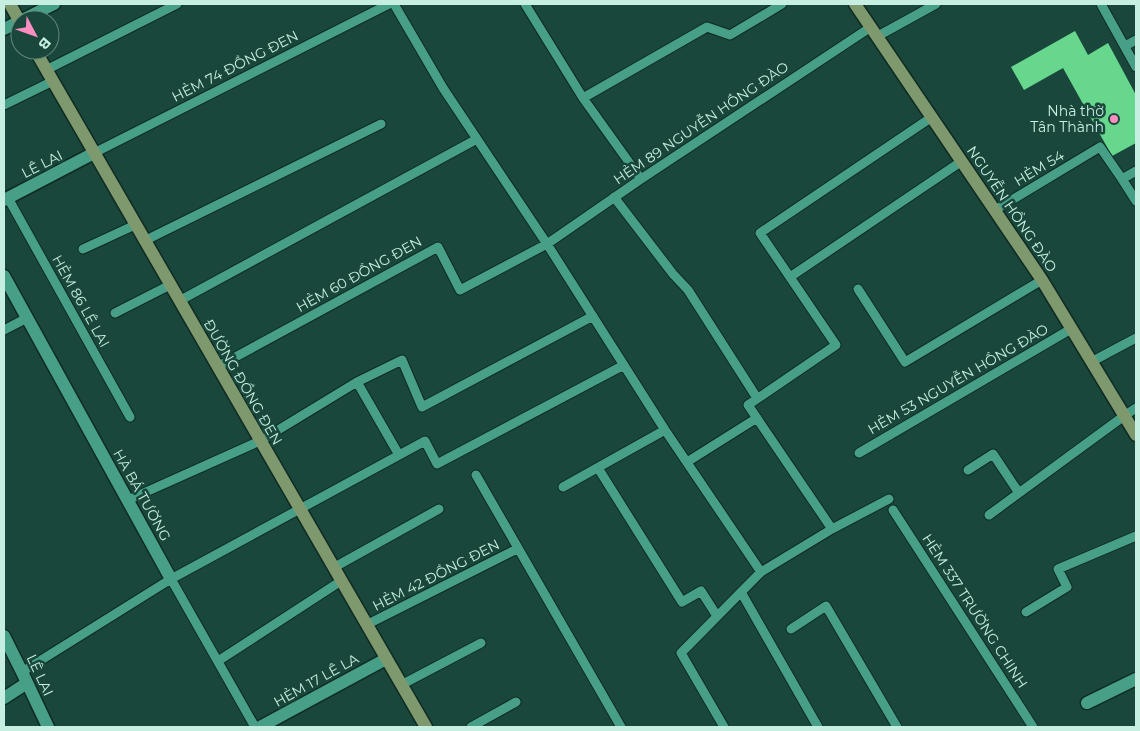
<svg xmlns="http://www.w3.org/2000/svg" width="1140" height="731" font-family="Montserrat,sans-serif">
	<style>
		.building { fill: #66d78d }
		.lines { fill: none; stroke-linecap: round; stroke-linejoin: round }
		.lane-casing { stroke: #0f2b23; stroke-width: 11 }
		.street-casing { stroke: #0f2b23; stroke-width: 15 }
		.secondary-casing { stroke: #0f2b23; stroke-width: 15 }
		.lane { stroke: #489f87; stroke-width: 9 }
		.street { stroke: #489f87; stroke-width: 12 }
		.secondary { stroke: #7f996e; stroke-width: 12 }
		.poi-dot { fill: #fd8ec0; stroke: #19473b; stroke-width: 2 }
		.labels { text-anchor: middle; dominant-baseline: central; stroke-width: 5; stroke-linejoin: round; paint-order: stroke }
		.street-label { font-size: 14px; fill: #c6efe1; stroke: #19473b }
		.poi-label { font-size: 14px; fill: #c6efe1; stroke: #19473b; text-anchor: end }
	</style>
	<rect width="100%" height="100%" fill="#19473b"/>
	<!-- building -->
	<path class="building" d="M1075,31L1088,55L1108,43L1136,95V143L1112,156L1063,68L1024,90L1011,67Z"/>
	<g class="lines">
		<defs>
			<path id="lane" d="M394,4L443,88L547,244L665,430L761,572
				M525,4L583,98L641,179
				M1101,4L1136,67
				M878,36L936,4
				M1125,46L1136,40
				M46,70L177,4
				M583,98L707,27L730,35L782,4
				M4,105L53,81
				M94,153L389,4
				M1122,179L1136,201
				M614,197L673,274L688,290L757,398
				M8,198L130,417
				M995,210L1100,147L1122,179L1136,171
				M144,241L381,124
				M83,249L135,225
				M790,277L962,161
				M858,289L905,362L1042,280
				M179,301L477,139
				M115,313L170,285
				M4,330L27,318
				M1091,362L1136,338
				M217,367L438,247L460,290L547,244L641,179L871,27
				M357,382L399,455
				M859,453L1071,329
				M687,462L757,418
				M598,468L682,602L701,591L717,616
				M968,470L993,454L1019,493
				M476,475L621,727
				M563,487L665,430
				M128,500L260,441L357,382L402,360L422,407L593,316
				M893,510L1033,727
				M989,515L1124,416L1136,408
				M832,529L748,405L836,345L760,233L932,117
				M333,568L439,509
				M171,579L255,727
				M741,592L818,727
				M1026,612L1067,587L1058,569L1136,536
				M366,625L517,549
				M791,629L826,606L897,727
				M218,661L341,581
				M22,672L171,579L425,441L437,464L624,365
				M401,685L481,643
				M471,727L516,702
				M724,727L681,653L761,572L832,529L889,499"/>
			<path id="street" d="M22,20L54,4
				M4,29L20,21
				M4,200L94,153
				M4,276L171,579
				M4,636L22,672L48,727
				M4,698L27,683
				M1087,703L1136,679
				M260,727L386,659"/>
			<path id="secondary" d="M10,4L20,22
				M855,4L1042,280L1136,435
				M35,50L426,727"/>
		</defs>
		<!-- lane casing -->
		<use href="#lane" class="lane-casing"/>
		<!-- street casing -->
		<use href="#street" class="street-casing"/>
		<!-- secondary casing -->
		<use href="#secondary" class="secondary-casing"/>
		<!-- lane -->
		<use href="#lane" class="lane"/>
		<!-- street -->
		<use href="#street" class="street"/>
		<!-- secondary -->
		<use href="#secondary" class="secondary"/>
	</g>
	<!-- markers -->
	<circle class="poi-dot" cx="1114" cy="119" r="5"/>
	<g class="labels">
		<!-- street labels -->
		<g class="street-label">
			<text transform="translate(235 66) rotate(-27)">HẺM 74 ĐỒNG ĐEN</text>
			<text transform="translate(701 123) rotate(-34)">HẺM 89 NGUYỄN HỒNG ĐÀO</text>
			<text transform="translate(42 164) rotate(-27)">LÊ LAI</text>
			<text transform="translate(1039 168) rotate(-31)">HẺM 54</text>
			<text transform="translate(1012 209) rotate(56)">NGUYỄN HỒNG ĐÀO</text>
			<text transform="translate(359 274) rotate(-29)">HẺM 60 ĐỒNG ĐEN</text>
			<text transform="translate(81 301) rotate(61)">HẺM 86 LÊ LAI</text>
			<text transform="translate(958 379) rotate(-30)">HẺM 53 NGUYỄN HỒNG ĐÀO</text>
			<text transform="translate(243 382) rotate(60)">ĐƯỜNG ĐỒNG ĐEN</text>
			<text transform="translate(142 495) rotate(61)">HÀ BÁ TƯỜNG</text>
			<text transform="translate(436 575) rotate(-27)">HẺM 42 ĐỒNG ĐEN</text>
			<text transform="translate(975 611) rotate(57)">HẺM 337 TRƯỜNG CHINH</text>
			<text transform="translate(40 675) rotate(65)">LÊ LAI</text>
			<text transform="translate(316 680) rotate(-29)">HẺM 17 LÊ LA</text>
		</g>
		<!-- poi labels -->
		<g class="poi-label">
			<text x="1104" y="111">Nhà thờ<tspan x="1104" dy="16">Tân Thành</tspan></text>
		</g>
	</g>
	<!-- border -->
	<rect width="1140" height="731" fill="none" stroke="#c6efe1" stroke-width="10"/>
	<!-- north arrow -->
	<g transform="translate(35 35) rotate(131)"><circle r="24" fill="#19473b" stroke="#5e8a7d"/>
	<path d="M0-4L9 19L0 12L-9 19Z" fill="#fd8ec0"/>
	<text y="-8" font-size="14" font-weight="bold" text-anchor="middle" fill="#c6efe1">B</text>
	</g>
</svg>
